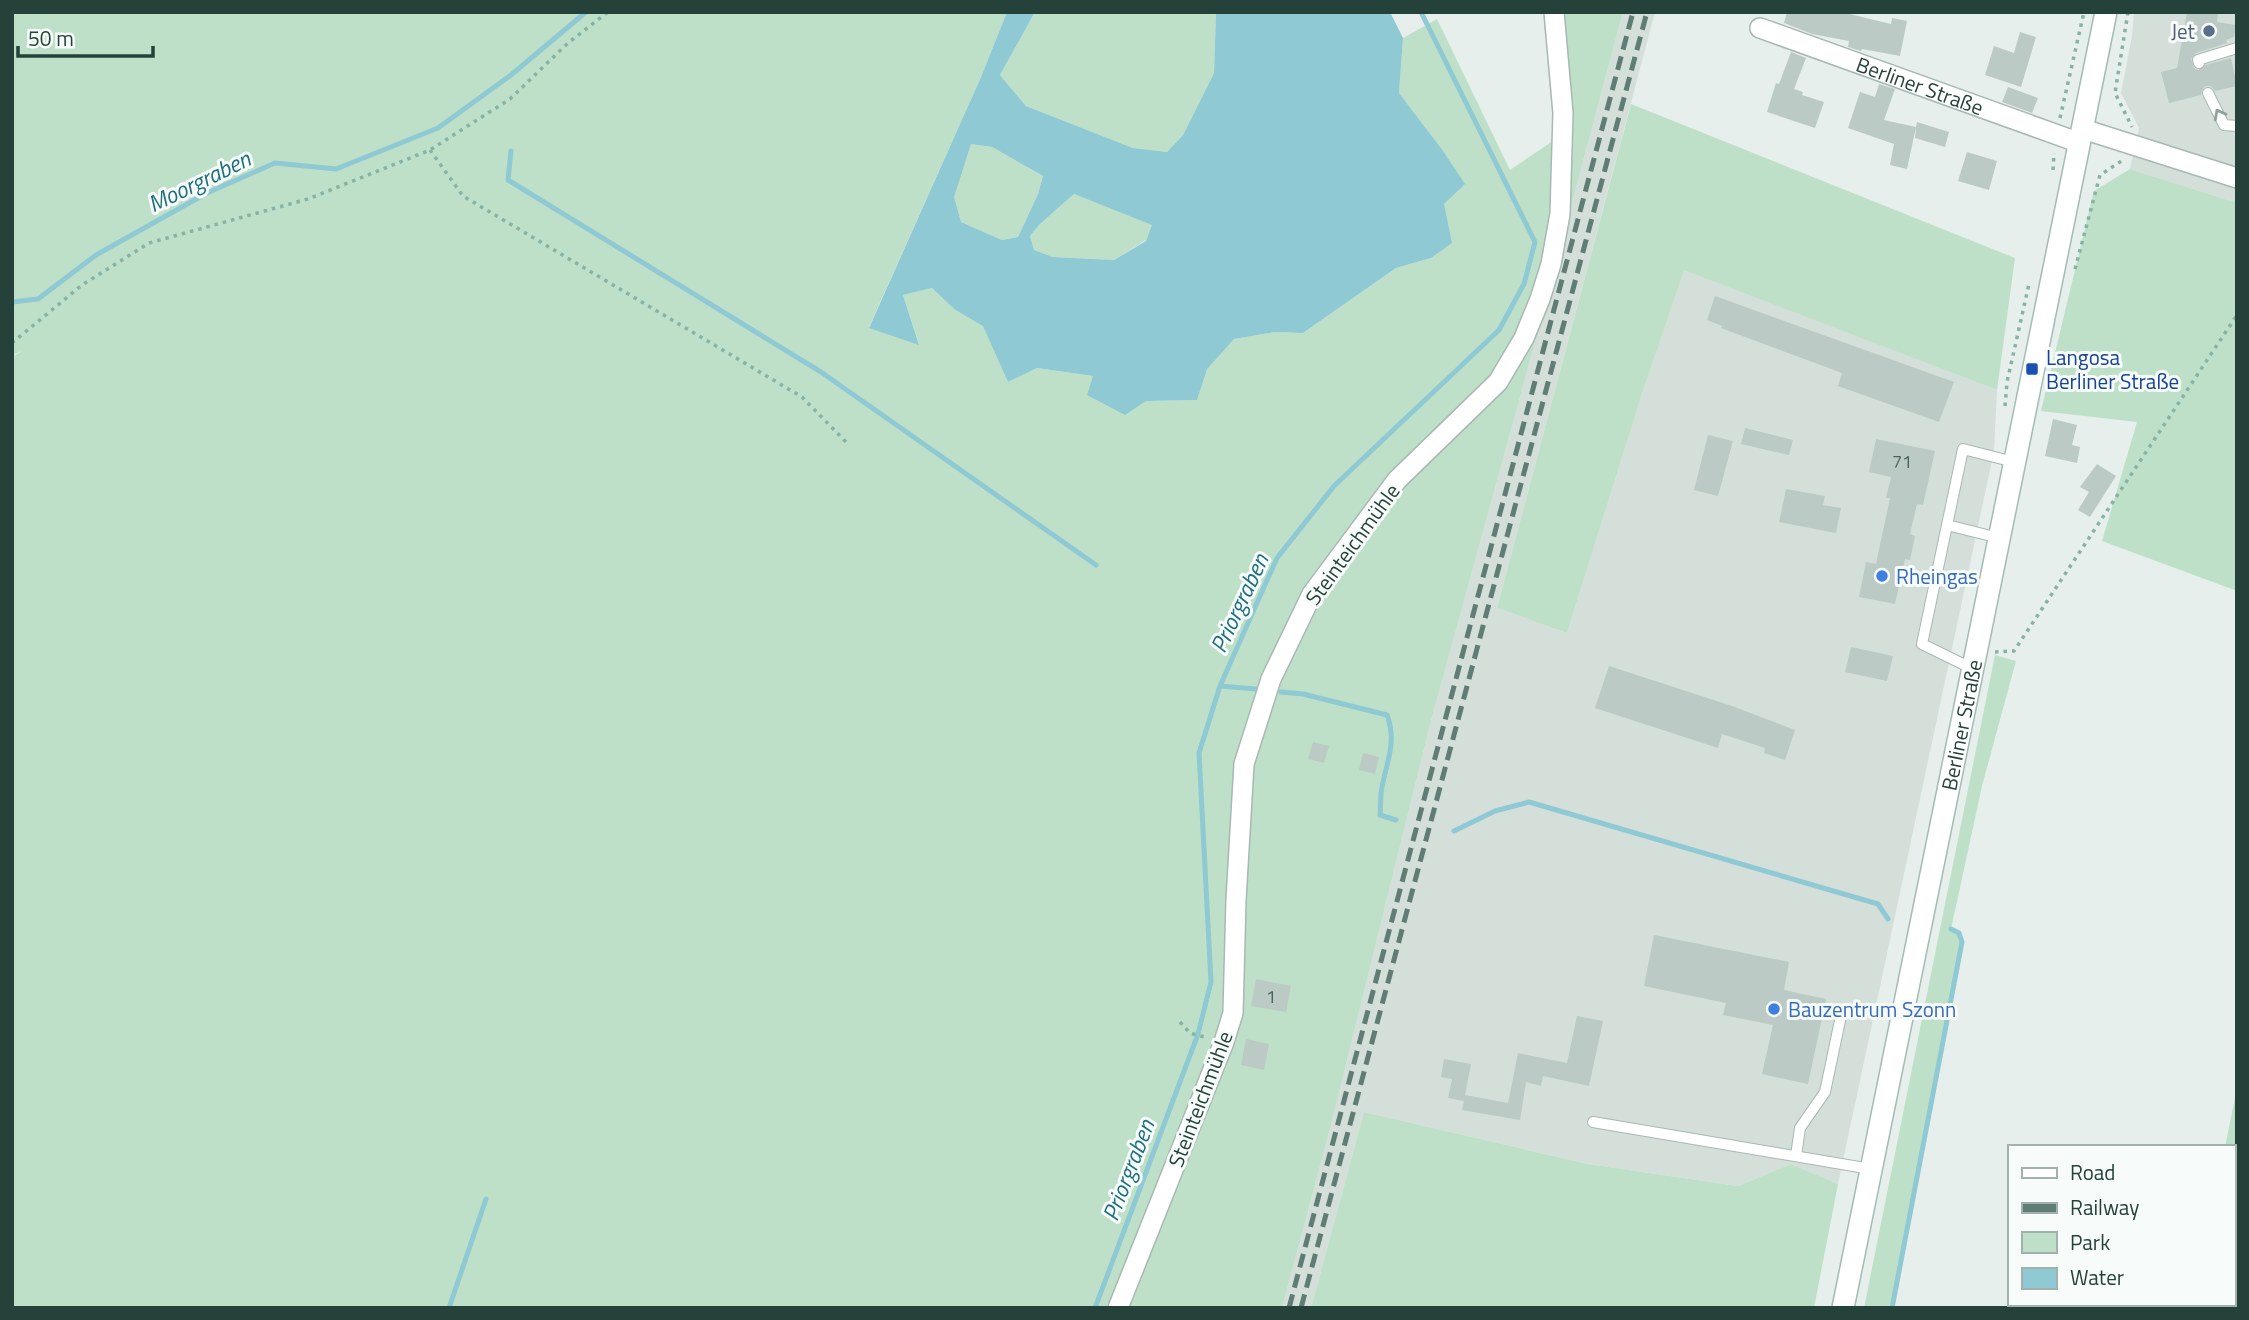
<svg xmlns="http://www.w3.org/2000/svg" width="2249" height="1320" font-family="'Titillium Web',sans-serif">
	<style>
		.built { fill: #d4dfda }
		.green { fill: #bfe0c8 }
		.water { fill: #8ec9d4; fill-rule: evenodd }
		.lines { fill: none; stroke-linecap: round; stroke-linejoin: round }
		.stream { stroke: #8ec9d4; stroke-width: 5 }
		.building { fill: #bbcac4 }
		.lane-casing { stroke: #a8b8b2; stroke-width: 12 }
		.street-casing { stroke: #a8b8b2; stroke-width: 22 }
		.secondary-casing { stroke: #a4bbb3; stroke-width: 24 }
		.path { stroke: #86b3a5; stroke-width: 3.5; stroke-dasharray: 3.5 5; stroke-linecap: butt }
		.lane { stroke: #fff; stroke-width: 10 }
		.street { stroke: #fff; stroke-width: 19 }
		.secondary { stroke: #fff; stroke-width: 21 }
		.rail { stroke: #5f7d75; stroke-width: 5; stroke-dasharray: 14 7; stroke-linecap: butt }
		.oneway { stroke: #92a09c }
		.service-dot { fill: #5c6f8a; stroke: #f7fbf9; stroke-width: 2.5 }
		.transit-dot { fill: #1a4fb4; stroke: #f7fbf9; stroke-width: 2.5 }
		.shop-dot { fill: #3f7fe0; stroke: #f7fbf9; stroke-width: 2.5 }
		.labels { text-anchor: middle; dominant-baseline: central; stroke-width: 6; stroke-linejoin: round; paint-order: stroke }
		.number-label { font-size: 18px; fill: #4a645c }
		.service-label { font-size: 21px; fill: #4e5e75; stroke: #f7fbf9; text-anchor: end }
		.street-label { font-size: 21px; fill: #24423a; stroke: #f7fbf9 }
		.transit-label { font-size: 21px; fill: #164399; stroke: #f7fbf9; text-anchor: start }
		.shop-label { font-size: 21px; fill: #366cbe; stroke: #f7fbf9; text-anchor: start }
		.water-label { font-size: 23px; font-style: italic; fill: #1c6f80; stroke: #f7fbf9 }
	</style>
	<rect width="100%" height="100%" fill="#e6efeb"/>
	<!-- built -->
	<path class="built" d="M1623,12H1655L1497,608L1567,633L1642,394L1684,269L1997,390L1994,451L1838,1184L1791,1164L1738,1186L1588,1164L1364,1112L1311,1308H1282L1331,1125L1431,721L1522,390Z
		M2134,12H2237V203L2130,169L2139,128L2121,93L2132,36Z"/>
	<!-- green -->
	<path class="green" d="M12,12H1007L981,77L869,327L919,344L903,295L932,288L954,309L983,325L1008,382L1037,368L1093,376L1125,414L1146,401L1197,400L1206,369L1234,339L1275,332L1303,333L1396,268L1431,258L1444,203L1441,148L1399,93L1403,38L1437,19L1510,170L1569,130L1559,12H1623L1522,390L1431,721L1331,1125L1282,1308H12V357L22,351L12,355Z
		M1035,12H1216L1214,73L1183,135L1167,152L1133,148L1026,106L1000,75Z
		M1631,104L2015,258L1997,390L1684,270L1642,394L1567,633L1497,608Z
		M971,144L992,147L1043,176L1038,194L1018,237L1002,240L961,222L953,197Z
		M2130,169L2237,203V591L2102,541L2137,422L2041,411L2094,191Z
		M1074,194L1153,225L1146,240L1114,260L1053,257L1034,250L1030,236L1039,225Z
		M1995,655L2016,661L1982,786L1951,929L1959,933L1962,942L1892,1308H1864Z
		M2237,1088V1308H2201L2202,1304H2233V1147H2225Z
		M1364,1112L1588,1164L1738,1186L1791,1164L1838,1184L1814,1308H1311Z"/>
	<!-- water -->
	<path class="water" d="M1007,12H1035L1000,75L1026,106L1133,148L1167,152L1183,135L1214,73L1216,12H1390L1403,38L1399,93L1441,148L1465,184L1444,204L1452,243L1431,258L1396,268L1303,333L1275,332L1234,339L1207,369L1197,400L1146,401L1125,415L1087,395L1093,376L1037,368L1008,382L983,326L954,309L932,288L903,295L919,345L869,328L981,77ZM971,144L992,147L1043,176L1038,194L1018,237L1002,240L961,222L954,197ZM1074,194L1152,225L1146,241L1114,260L1053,257L1034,250L1030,236L1039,225Z"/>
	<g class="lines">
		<!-- stream -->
		<path class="stream" d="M511,151L508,180L821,372L1096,565
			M12,302L38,299L96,255L207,193L275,163L336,169L438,128L511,75L586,12
			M1220,686L1256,689
			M1281,692L1303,694L1387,715C1397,741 1387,761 1382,787C1380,796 1381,806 1380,815L1396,820
			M1454,831L1495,811L1529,802L1878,904L1888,919
			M2233,1287L2237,1231
			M449,1308L486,1199
			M1095,1308L1198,1034L1211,982L1199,753L1220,686L1277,558L1334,486L1499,330L1524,284L1535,242L1421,12
			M1892,1308L1962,942L1959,933L1951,929
			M2232,1308V1304"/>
	</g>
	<!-- building -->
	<path class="building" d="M1787,12H1841L1891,24L1892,18L1907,21L1900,56L1862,49L1861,51L1848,47L1849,41L1812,34L1784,23Z
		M2187,12H2218L2217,22L2236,25L2234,37L2226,40L2227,43L2196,53L2191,59L2194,68L2198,70L2206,65L2231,58L2237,86L2215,91L2211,86H2205L2202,90L2201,95L2169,103L2161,72L2177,68Z
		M2020,32L2036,37L2021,87L1985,75L1994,46L2014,53Z
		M1791,52L1806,58L1794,89L1803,92L1802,95L1824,102L1815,128L1767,112L1776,83L1779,84Z
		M1879,84L1895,89L1884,120L1916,127L1917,122L1949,132L1945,147L1915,138L1916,127L1907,169L1890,165L1894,144L1848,128L1860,92L1875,97Z
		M2008,87L2038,98L2032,113L2002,102Z
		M1967,152L1997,161L1989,190L1958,181Z
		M1715,296L1954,382L1939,422L1838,386L1842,373L1721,328L1722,326L1707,320Z
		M2053,419L2077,425L2072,445L2080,447L2077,463L2045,456Z
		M1745,428L1793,440L1789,455L1741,444Z
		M1708,435L1733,441L1718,496L1694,490Z
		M1876,439L1935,451L1923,505L1917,504L1910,534L1915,536L1910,560L1905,559L1895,604L1859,597L1866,562L1876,564L1890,498H1886L1891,477L1869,472Z
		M2097,464L2116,476L2090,517L2078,510L2089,492L2080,487Z
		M1786,489L1825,496L1823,505L1841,508L1836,533L1779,522Z
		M1851,647L1893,656L1887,681L1845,672Z
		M1609,666L1732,706L1795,730L1785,760L1764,753L1765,748L1722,734L1718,748L1595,708Z
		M1313,742L1329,746L1324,763L1308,759Z
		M1363,753L1379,757L1375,774L1359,770Z
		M1654,935L1789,962L1784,990L1826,999L1808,1084L1762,1074L1773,1025L1723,1015L1726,1003L1644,986Z
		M1256,979L1291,986L1286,1012L1251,1006Z
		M1577,1016L1603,1021L1589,1086L1543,1076L1541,1086L1526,1082L1520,1120L1462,1110L1464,1101L1448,1098L1452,1079L1441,1077L1444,1059L1471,1064L1465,1095L1508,1103L1518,1053L1567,1063Z
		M1246,1039L1269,1044L1264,1070L1241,1065Z"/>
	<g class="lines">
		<defs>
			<path id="lane" d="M2199,63L2198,60L2237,48
				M2208,93L2224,125L2237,126
				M1947,525L1999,538
				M1973,669L1922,644L1963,449L2014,462
				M1593,1122L1871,1169
				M1796,1156L1800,1128L1825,1092L1842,1011"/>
			<g id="street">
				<path id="s1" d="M1760,28L2080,143"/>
				<path d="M2083,129L2237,178"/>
				<path d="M1118,1308L1224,1042L1233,1013L1236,900L1244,764L1271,679L1312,594L1397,480L1498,382L1524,338L1540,299L1551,264L1560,214L1563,113L1554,12"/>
			</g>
			<g id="secondary">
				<path id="s2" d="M1843,1308L2106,12"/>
			</g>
		</defs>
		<!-- lane casing -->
		<use href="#lane" class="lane-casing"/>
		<!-- street casing -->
		<use href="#street" class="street-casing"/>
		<!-- secondary casing -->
		<use href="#secondary" class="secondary-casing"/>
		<!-- path -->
		<path class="path" d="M2128,12L2115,93L2132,127
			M2060,118L2084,12
			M430,150L463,196L802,397L847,443
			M2053,170L2054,153
			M2075,269L2100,175L2123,160
			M12,343L82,285L149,243L308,199L430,150L510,99L568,43L608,12
			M2005,406L2007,382L2029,284
			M1995,652L2014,651L2237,315
			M1180,1022L1190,1033L1208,1038"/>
		<!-- lane -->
		<use href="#lane" class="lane"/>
		<!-- street -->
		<use href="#street" class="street"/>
		<!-- secondary -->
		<use href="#secondary" class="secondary"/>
		<!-- rail -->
		<path class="rail" d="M1289,1308L1633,12
			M1301,1308L1647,12"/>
	</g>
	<!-- one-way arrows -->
	<defs><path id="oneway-chevron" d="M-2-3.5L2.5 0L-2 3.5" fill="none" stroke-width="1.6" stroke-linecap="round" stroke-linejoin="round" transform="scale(1.75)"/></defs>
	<use class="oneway" href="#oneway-chevron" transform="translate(2219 114) rotate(-118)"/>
	<!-- markers -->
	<circle class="service-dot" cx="2209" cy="31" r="7"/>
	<rect class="transit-dot" x="2025" y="362" width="14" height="14" rx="3.5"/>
	<g class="shop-dot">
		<circle cx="1882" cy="576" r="7"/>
		<circle cx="1774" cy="1009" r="7"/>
	</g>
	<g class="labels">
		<!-- number labels -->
		<g class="number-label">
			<text x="1902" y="461">71</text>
			<text x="1271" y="996">1</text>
		</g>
		<!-- service labels -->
		<g class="service-label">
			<text x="2195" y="31">Jet</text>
		</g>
		<!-- street labels -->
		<g class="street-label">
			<text stroke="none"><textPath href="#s1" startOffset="170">Berliner Straße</textPath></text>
			<text transform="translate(1352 544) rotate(-54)">Steinteichmühle</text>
			<text stroke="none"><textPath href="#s2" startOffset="595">Berliner Straße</textPath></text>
			<text transform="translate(1200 1099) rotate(-69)">Steinteichmühle</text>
		</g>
		<!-- transit labels -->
		<g class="transit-label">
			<text x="2046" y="357">Langosa<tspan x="2046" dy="24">Berliner Straße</tspan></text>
		</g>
		<!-- shop labels -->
		<g class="shop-label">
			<text x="1896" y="576">Rheingas</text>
			<text x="1788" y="1009">Bauzentrum Szonn</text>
		</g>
		<!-- water labels -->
		<g class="water-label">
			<text transform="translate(199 181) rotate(-26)">Moorgraben</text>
			<text transform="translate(1239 603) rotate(-65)">Priorgraben</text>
			<text transform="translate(1128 1170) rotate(-69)">Priorgraben</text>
		</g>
	</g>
	<!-- border -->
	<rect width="2249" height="1320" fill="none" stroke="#24423a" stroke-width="28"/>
	<!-- legend -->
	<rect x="2008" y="1145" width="228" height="161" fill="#f7fbf9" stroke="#a3b1ad" stroke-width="2"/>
	<rect x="2022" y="1168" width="35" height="10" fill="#ffffff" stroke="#a3b1ad" stroke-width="2"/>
	<text x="2070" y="1180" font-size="21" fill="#24423a">Road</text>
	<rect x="2022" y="1203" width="35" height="10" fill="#5f7d75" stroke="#a3b1ad" stroke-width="2"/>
	<text x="2070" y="1215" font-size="21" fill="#24423a">Railway</text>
	<rect x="2022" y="1232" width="35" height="21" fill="#bfe0c8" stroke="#a3b1ad" stroke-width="2"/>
	<text x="2070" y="1250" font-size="21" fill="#24423a">Park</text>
	<rect x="2022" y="1268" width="35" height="21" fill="#8ec9d4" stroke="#a3b1ad" stroke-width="2"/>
	<text x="2070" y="1285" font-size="21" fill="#24423a">Water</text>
	<!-- scale -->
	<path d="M18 46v10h135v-10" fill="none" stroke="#24423a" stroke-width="3.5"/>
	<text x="28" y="46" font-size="21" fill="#24423a" stroke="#f7fbf9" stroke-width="5" paint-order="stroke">50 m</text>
</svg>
